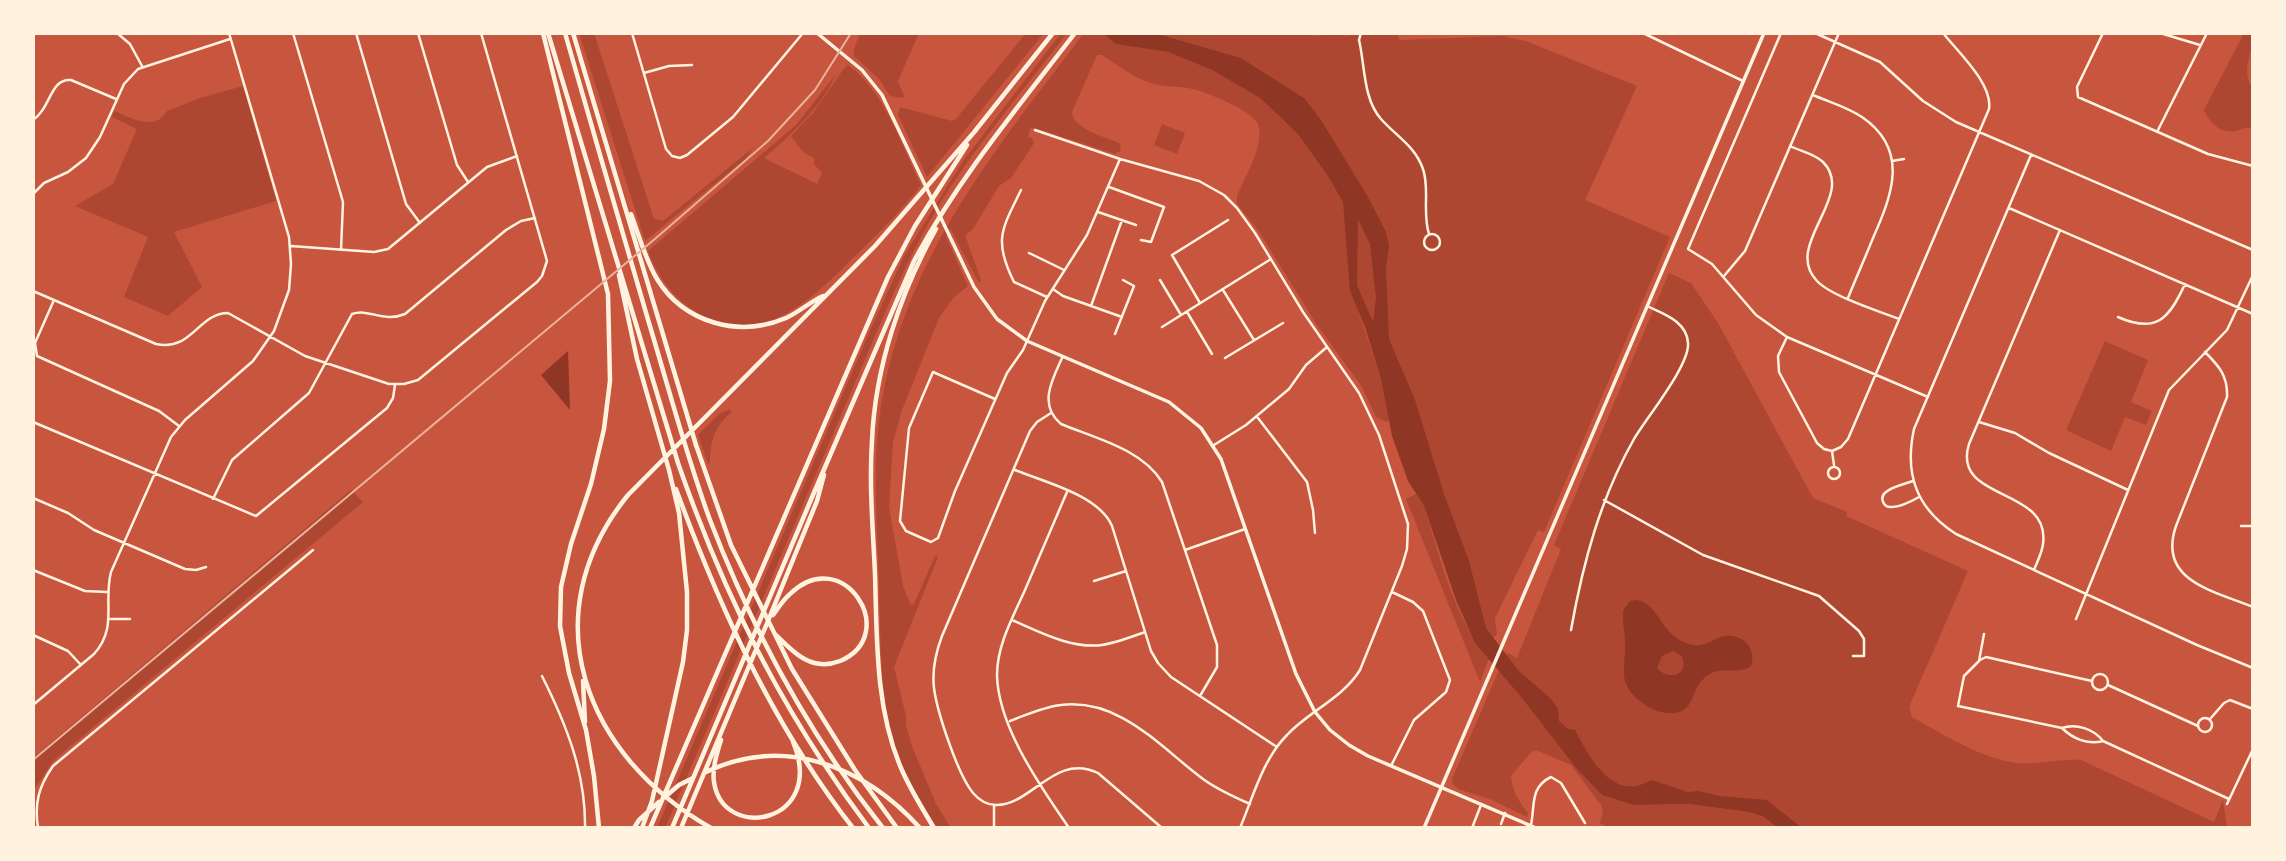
<svg xmlns="http://www.w3.org/2000/svg" width="2286" height="861" font-family="Quicksand,sans-serif">
	<style>
		.green { fill: #ae4732 }
		.water { fill: #8f3625; fill-rule: evenodd }
		.lines { fill: none; stroke-linecap: round; stroke-linejoin: round }
		.minor { stroke: #fff3e0; stroke-width: 2.5 }
		.tertiary { stroke: #fff3e0; stroke-width: 3.5 }
		.secondary { stroke: #fff3e0; stroke-width: 3.5 }
		.motorway { stroke: #fff3e0; stroke-width: 4.5 }
		.rail { stroke: #e9b49f; stroke-width: 2 }
	</style>
	<rect width="100%" height="100%" fill="#c8553d"/>
	<!-- green -->
	<path class="green" d="M579,33H594L654,219L663,221L754,147L745,159L645,241Z
		M860,33H919L898,81L904,96L903,98L890,96L879,79L854,56V49Z
		M1026,33H1044L927,177L898,115L900,107L952,121L956,119Z
		M1061,33H1067C1025,89 978,142 941,202C921,234 905,268 889,303L665,828H657L866,340L904,256L963,161Z
		M1084,33H1102L1116,44L1168,52L1212,70L1260,98L1286,123L1266,74L1241,58L1155,33H1303L1314,36L1345,33L1346,37L1351,33H1396L1400,40L1502,36L1526,41L1637,86L1585,200L1670,237L1544,532L1538,530L1495,618L1497,634L1493,638L1488,632L1486,637L1373,324L1354,298L1381,379L1389,420L1386,422L1376,417L1362,387L1317,325L1258,230L1237,204V196C1245,176 1265,145 1258,124C1253,111 1210,94 1197,90C1183,86 1168,87 1154,84C1135,79 1118,65 1102,55H1097L1072,112C1073,129 1105,137 1119,143L1121,146L1120,151L1115,154L1031,127L1028,137L1032,138L1034,143L1011,178L999,186L973,229L965,235L981,280L979,283L950,228L946,237L968,286L954,297L939,318L902,410L893,442L889,507L903,586L911,605L914,604L935,556L938,557L894,667L906,716V726L912,746L936,804L951,828H937C922,805 909,783 899,758C879,705 881,646 879,590C878,534 872,477 879,421C898,266 993,153 1084,33Z
		M2244,33H2253C2253,51 2240,74 2253,88V128C2245,127 2243,129 2236,131C2220,134 2210,123 2204,110Z
		M848,65C884,90 902,146 921,185C901,211 879,233 855,256C814,297 765,348 702,315C675,301 659,279 648,251L796,125L836,74C821,108 792,134 764,158L817,184L822,173L814,164V158L803,152L791,136L813,113L845,67Z
		M243,86L276,201L174,232L202,287L168,316L124,297L148,237L75,206L113,184L137,129L112,117L114,111C132,118 155,132 167,111L200,98Z
		M1162,124L1185,133L1177,154L1154,145Z
		M1669,273L1691,283L1718,323L1813,498L1847,512L1846,516L1968,571L1909,707L1912,717C1944,734 1979,758 2016,763C2038,765 2060,758 2081,760L2214,822L2223,800L2227,828H1794L1736,804L1624,797L1518,680L1514,666L1506,655L1508,653L1517,658L1561,549L1554,545Z
		M2105,341L2148,360L2131,402L2152,411L2146,425L2125,417L2111,451L2066,430Z
		M730,409L732,412C715,425 710,441 710,462L708,464L698,435L719,414Z
		M351,490L363,502L54,760L33,791V758Z
		M1416,494L1424,506C1440,558 1454,618 1489,659L1480,682L1406,499Z
		M1499,670L1522,698L1634,805L1689,804L1749,812L1764,817L1778,828H1608L1600,823L1603,811L1601,805L1571,765L1536,750L1531,752L1511,776C1512,791 1519,802 1528,813L1527,817L1492,800L1458,789L1452,783V779Z"/>
	<!-- water -->
	<path class="water" d="M1102,33H1155L1241,58L1304,98L1321,120L1368,197L1386,232L1389,246L1386,268L1389,339L1415,400L1444,494L1469,561L1486,628L1518,670L1551,699L1558,709L1559,721L1568,729L1575,730C1586,751 1607,792 1636,786C1641,785 1647,782 1652,780L1688,792L1699,791L1719,796L1767,800L1802,828H1778L1764,817L1749,812L1689,804L1634,805L1602,795L1577,769L1522,698L1475,643L1456,600L1424,506L1408,481L1392,436L1381,379L1365,327L1350,291L1343,202L1328,176L1298,134L1260,98L1212,70L1168,52L1116,44ZM1358,219L1370,244L1376,298L1373,322L1357,285Z
		M568,351L570,410L541,375Z
		M1637,600C1662,606 1658,634 1689,644C1705,649 1711,639 1725,636C1743,633 1757,649 1751,666C1739,675 1723,666 1710,674C1692,684 1695,705 1682,711C1662,720 1631,701 1625,681C1622,670 1626,655 1625,643C1625,632 1622,622 1623,611L1630,601ZM1673,651L1682,656C1689,676 1669,681 1657,668L1662,656Z"/>
	<g class="lines">
		<!-- minor -->
		<path class="minor" d="M117,33L130,44L142,66
			M293,33L343,202L341,250
			M356,33L406,204L420,223
			M418,33L457,165L468,182
			M632,33L666,149L672,156L680,158L687,155L733,117L803,33
			M1361,33L1359,40C1365,65 1363,99 1381,119C1396,136 1415,146 1423,169C1430,189 1422,212 1429,234
			M1643,33L1743,81
			M1781,33L1688,249L1712,264L1756,315L1787,337L1928,397
			M1815,33L1880,62L1923,101L1956,122L2253,250
			M2103,33L2077,87L2078,97L2208,154L2253,166
			M2160,33L2200,45
			M644,73L669,66L692,65
			M1813,95C1829,102 1847,107 1862,117C1910,150 1892,195 1873,238C1865,258 1856,278 1848,298
			M33,120C51,108 50,78 71,80L116,99
			M1035,130L1120,159L1199,181L1224,195L1237,208L1255,233L1303,312L1359,393L1379,435L1408,524L1407,549L1402,566L1360,670C1342,699 1309,711 1287,735C1263,759 1253,797 1240,828
			M2157,132L2207,33
			M1790,146C1800,151 1815,154 1823,162C1857,196 1782,245 1817,281C1831,296 1878,311 1899,319
			M2031,155L1914,429C1904,475 1917,509 1956,534L2197,645L2253,668
			M1892,161L1904,159
			M1109,187L1164,207L1151,242L1141,240
			M1021,190C1002,229 993,240 1014,282L1047,297
			M33,194L44,183L68,172L86,158L100,137L124,84L138,69L230,39
			M2009,208L2253,314
			M1098,212L1136,225
			M1424 242a8 8 0 1 1 16 0a8 8 0 1 1-16 0Z
			M291,246L374,252L388,249L487,167L517,156
			M1029,253L1064,270
			M1724,276L1745,251L1839,33
			M1160,280L1181,315
			M1053,289L1063,296L1122,317
			M1223,290L1254,340
			M33,291L156,344C192,352 198,313 228,313L305,356L389,384H404L418,380L537,282L542,276L547,261L481,33
			M54,300L35,343L37,356L159,411L179,426
			M1200,303L1172,255L1228,220
			M1091,306L1122,220
			M1187,312L1212,354
			M2118,317C2156,334 2169,319 2185,284
			M1162,327L1271,259
			M1115,334L1134,286L1123,280
			M1787,337L1778,356L1779,372L1817,443L1824,449L1832,451
			M2205,352C2219,366 2228,376 2227,397L2176,526C2157,581 2214,591 2253,607
			M1062,358C1052,380 1038,405 1061,424C1095,438 1142,449 1162,482L1217,645V667L1200,696
			M1225,358L1283,323
			M995,399L933,372L909,428L900,521L906,531L931,542L938,538L955,491L1007,373L1023,350L1045,301L1087,235L1120,159
			M1051,413L1037,422L1030,431L942,636C936,652 932,671 934,688C937,712 958,775 973,793C979,800 987,805 996,805C1031,806 1055,752 1098,773L1162,828
			M1258,418L1307,482L1313,510L1315,533
			M33,422L256,516L387,408L393,398L395,385
			M1979,422L2015,433L2049,453L2128,490
			M1214,445L1246,425L1289,389L1306,365L1327,347
			M1832,451L1841,447L1848,439L1989,109C1993,84 1958,52 1943,33
			M1832,451L1834,465
			M1828 473a6 6 0 1 1 12 0a6 6 0 1 1-12 0Z
			M1015,470C1044,482 1099,495 1112,526L1151,651L1158,663L1171,677L1277,747
			M1913,481C1905,484 1893,486 1886,492C1879,497 1883,508 1892,507C1901,507 1912,501 1919,497
			M1067,492C1053,524 1039,557 1025,590C1013,617 997,645 997,675C998,727 1041,787 1069,828
			M33,498L68,513L94,530L185,569L196,570L206,567
			M213,499L232,460L309,393L352,314C369,308 383,323 405,314L506,230L521,221L535,218
			M1604,500L1703,555L1819,596L1859,631L1864,639V656H1853
			M2241,526H2253
			M1185,550L1245,529
			M33,570L85,591L107,592
			M2034,570C2037,562 2042,553 2043,544C2051,486 1951,502 1969,444L2060,230
			M1094,581L1126,571
			M109,619H130
			M2076,619L2169,390L2227,330L2253,275
			M1012,620C1040,632 1071,649 1102,645C1116,643 1131,637 1145,632
			M1571,630C1583,563 1600,499 1634,439C1647,417 1690,365 1688,343C1687,321 1663,314 1647,306
			M1984,634L1979,661L1964,676L1958,706L2062,728C2076,723 2094,729 2103,741L2229,799
			M33,635L68,651L81,665
			M1980,660L1986,657L2092,681
			M2092 682a8 8 0 1 1 16 0a8 8 0 1 1-16 0Z
			M542,676C566,724 586,773 585,828
			M2108,685L2198,726
			M33,705L94,654C118,627 103,603 111,572L171,437L185,420L253,361L274,331L289,290L291,264L289,237L229,33
			M2198 725a7 7 0 1 1 14 0a7 7 0 1 1-14 0Z
			M2210,719L2224,703L2230,700L2253,709
			M1010,721C1026,715 1043,707 1061,705C1120,698 1160,747 1203,779C1218,790 1234,797 1250,804
			M2062,728C2073,739 2088,745 2103,741
			M1391,766L1414,720L1446,692L1450,680L1423,611L1413,602L1392,592
			M2227,804L2253,749
			M994,805V828
			M1501,824L1505,813
			M1531,825C1535,805 1530,787 1551,777L1561,783L1585,823
			M38,828C34,803 39,786 53,766L313,550
			M1472,828L1481,805"/>
		<!-- tertiary -->
		<path class="tertiary" d="M817,33L862,70L882,95L974,287L997,319L1027,341L1169,402L1201,428L1221,459L1296,674L1315,712L1330,730L1349,745L1368,756L1536,828"/>
		<!-- secondary -->
		<path class="secondary" d="M1424,828L1764,33"/>
		<!-- motorway -->
		<path class="motorway" d="M543,33L608,294L610,381L604,429L591,484L571,544L561,587L560,626L569,673L586,730L594,776L599,828
			M548,33L678,463C725,598 783,713 869,828
			M565,33C593,130 620,226 649,323C669,389 686,455 710,520C752,629 810,736 883,828
			M573,33L696,445L731,545L792,669L855,770L897,828
			M975,131L1053,33
			M631,214C639,235 645,259 657,279C684,323 739,338 786,318C799,312 810,302 823,296
			M619,275L637,359L669,470L679,513L687,592V630L683,662L652,801L642,828
			M676,489C720,609 774,727 853,828
			M773,615C778,608 783,600 790,594C843,542 902,635 840,661C812,672 794,653 776,635
			M583,681L585,722
			M721,740C717,753 712,768 714,782C723,843 827,823 793,742
			M704,773C783,734 864,766 920,828
			M666,796L679,785L693,778
			M634,828L639,820L659,802
			M650,828L888,277L915,226L967,145
			M672,828L813,495L914,261C958,179 1018,107 1075,33
			M681,828L768,621L817,501L824,475
			M711,828C585,756 530,616 628,495L875,246L976,130
			M934,828C922,808 910,789 901,768C875,707 877,638 875,574C873,530 869,485 872,441C875,368 900,293 936,229"/>
		<!-- rail -->
		<path class="rail" d="M33,760L656,238L768,141L815,90L851,33"/>
	</g>
	<!-- border -->
	<rect width="2286" height="861" fill="none" stroke="#fff3e0" stroke-width="70"/>
</svg>
